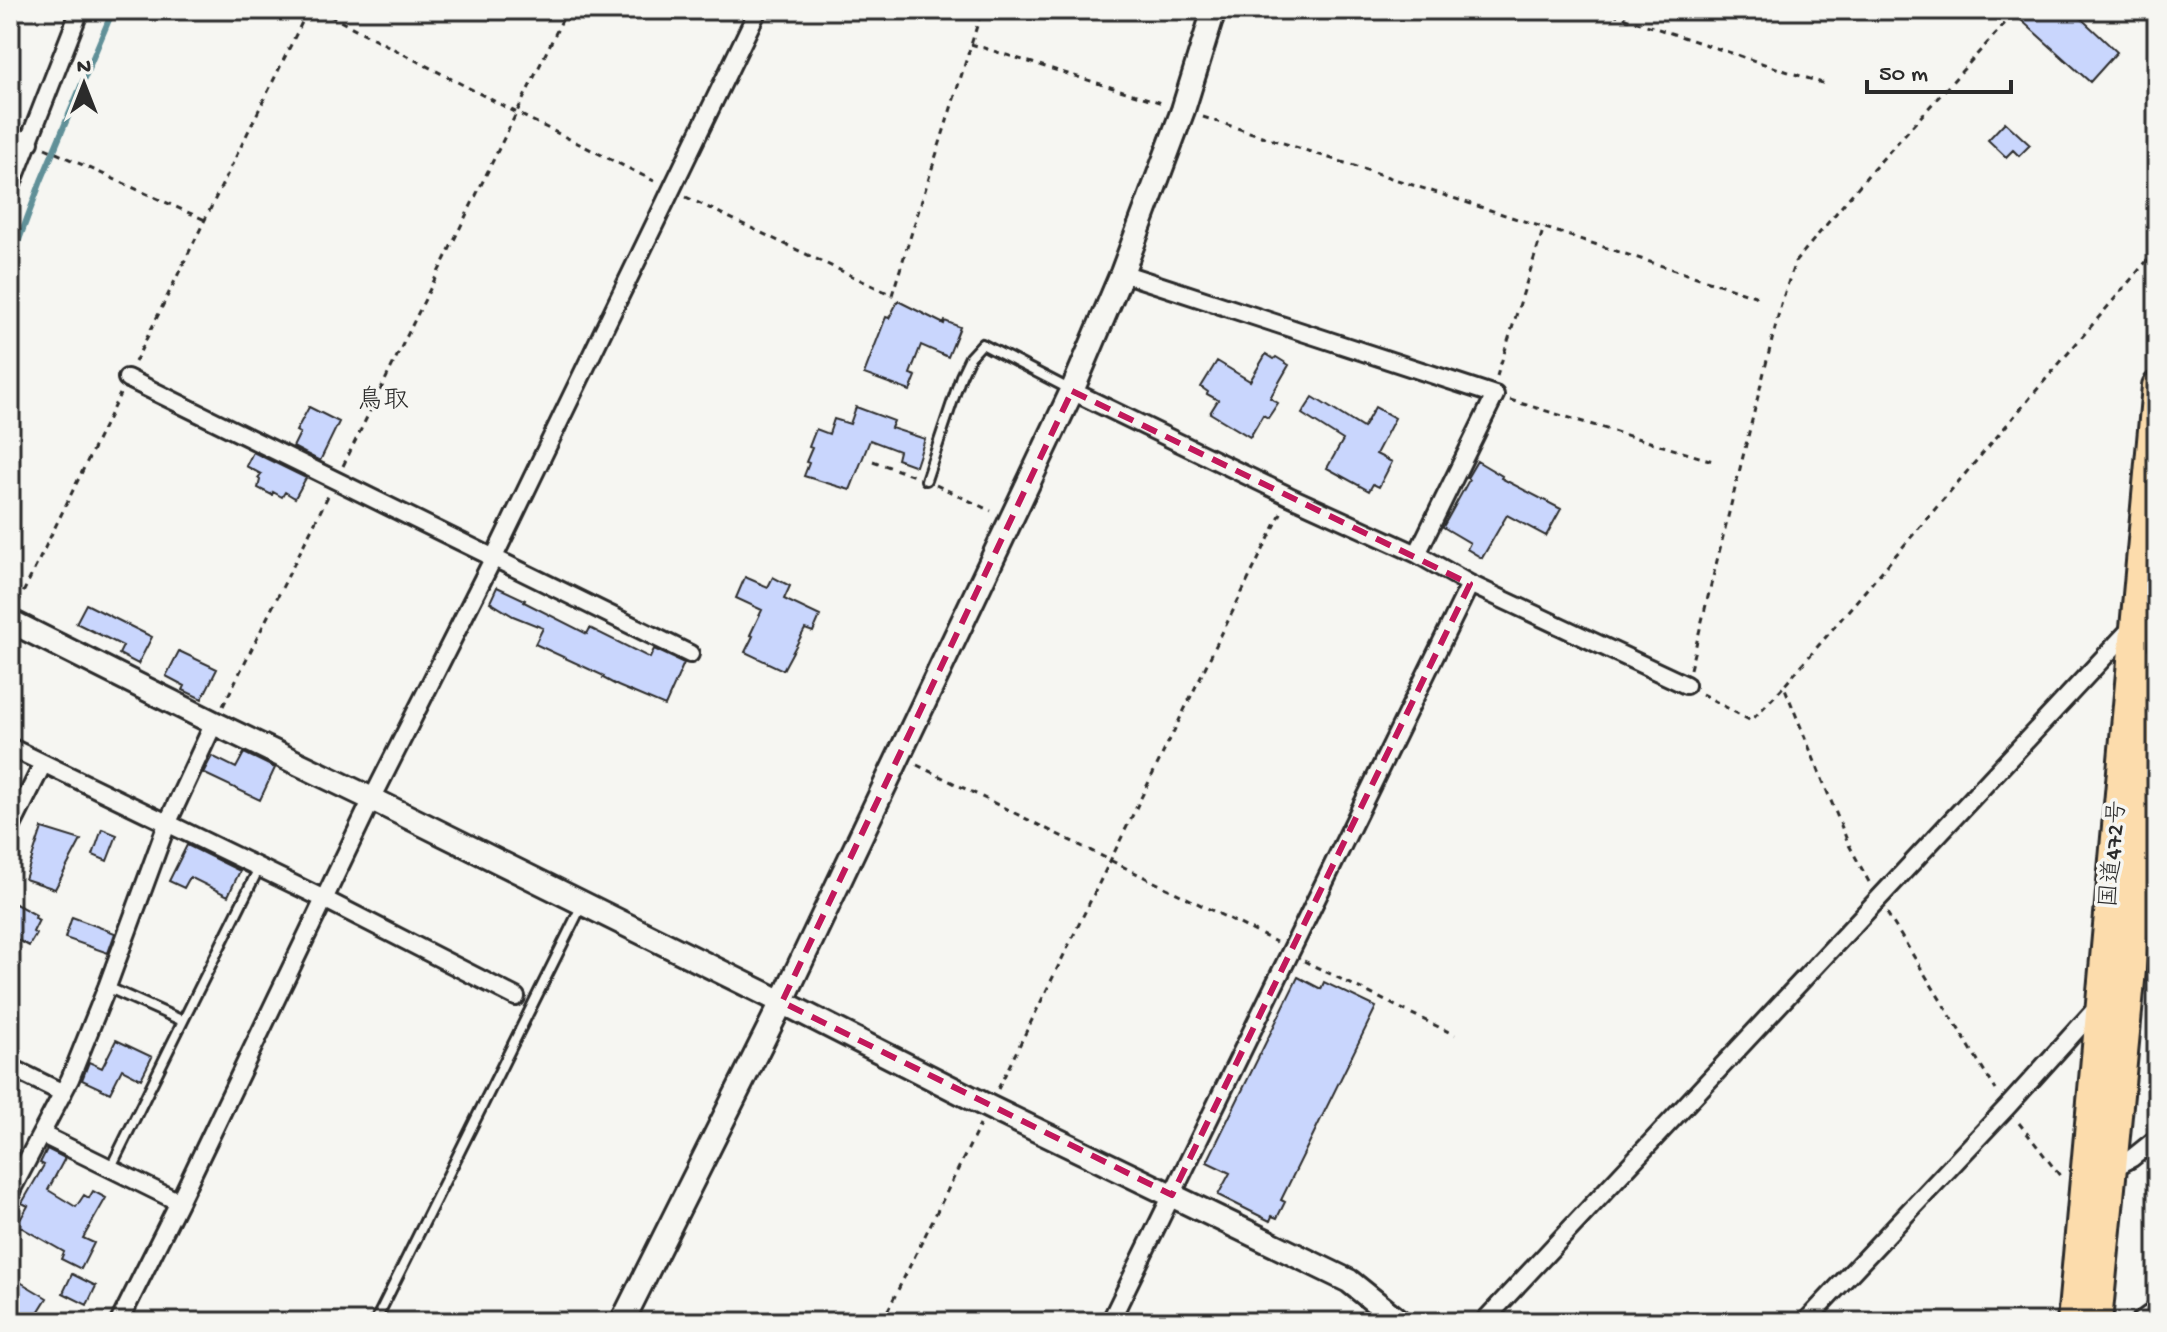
<svg xmlns="http://www.w3.org/2000/svg" width="2167" height="1332" font-family="'Gochi Hand','Klee One',sans-serif">
	<style>
		.lines { fill: none; stroke-linecap: round; stroke-linejoin: round }
		.stream { stroke: #609098; stroke-width: 6 }
		.building { fill: #c9d6fd; stroke: #2b2b2b; stroke-width: 2 }
		.lane-casing { stroke: #2b2b2b; stroke-width: 14 }
		.street-casing { stroke: #2b2b2b; stroke-width: 22 }
		.secondary-casing { stroke: #2b2b2b; stroke-width: 28 }
		.highway-casing { stroke: #2b2b2b; stroke-width: 34 }
		.path { stroke: #2b2b2b; stroke-width: 3; stroke-dasharray: 6 6; stroke-linecap: butt }
		.lane { stroke: #f6f6f2; stroke-width: 8 }
		.street { stroke: #f6f6f2; stroke-width: 16 }
		.secondary { stroke: #f6f6f2; stroke-width: 22 }
		.highway { stroke: #fcdcac; stroke-width: 28 }
		.marked { fill: none; stroke: #c2185b; stroke-width: 6; stroke-dasharray: 16 10; stroke-linejoin: round }
		.labels { text-anchor: middle; dominant-baseline: central; stroke-width: 7; stroke-linejoin: round; paint-order: stroke }
		.street-label { font-size: 24px; fill: #2b2b2b; stroke: #f6f6f2 }
		.neighbourhood-label { font-size: 26px; fill: #2b2b2b; stroke: #f6f6f2 }
	</style>
	<rect width="100%" height="100%" fill="#f6f6f2"/>
	<filter id="ink" filterUnits="userSpaceOnUse"><feTurbulence type="fractalNoise" baseFrequency=".0125" numOctaves="2"/><feDisplacementMap in="SourceGraphic" scale="16" xChannelSelector="R" yChannelSelector="G"/><feConvolveMatrix kernelMatrix="1 2 1 2 8 2 1 2 1" color-interpolation-filters="sRGB"/></filter>
	<g filter="url(#ink)">
		<g class="lines">
			<!-- stream -->
			<path class="stream" d="M10,264L41,181L113,10"/>
		</g>
		<!-- building -->
		<path class="building" d="M2030,10H2072L2117,52L2090,82L2021,20Z
			M2005,122L2030,145L2019,156L2013,150L2006,157L1988,140Z
			M898,301L944,324L945,321L960,327L948,357L921,345L910,374L916,376L910,391L864,374L886,317L889,318Z
			M1266,354L1274,359L1276,357L1289,365L1270,398L1278,403L1268,418L1263,415L1250,437L1210,413L1218,400L1207,394L1208,392L1201,387L1217,361L1250,381Z
			M1313,397L1363,428L1375,407L1395,418L1376,454L1392,462L1379,487L1373,484L1369,491L1327,468L1343,440L1302,414Z
			M309,407L339,422L320,461L293,447L300,433L296,431Z
			M856,407L894,421L891,428L925,439L916,466L897,459L899,451L870,440L850,490L804,476L809,463L806,462L812,448L809,447L816,429L829,434L834,419L850,424Z
			M253,452L306,478L295,498L285,492L282,497L273,492L272,495L258,488L260,480L258,478L261,474L246,466Z
			M1477,461L1502,476L1501,478L1561,509L1546,536L1507,515L1482,558L1467,549L1470,543L1443,527L1469,480L1467,478Z
			M745,577L768,587L773,577L790,586L784,599L820,616L813,632L805,629L783,670L745,652L753,636L750,635L762,610L736,598Z
			M497,587L525,600L524,602L587,634L590,628L650,658L654,649L684,663L665,706L618,686L603,678L604,676L535,644L543,628L513,616L490,602Z
			M86,604L152,637L138,664L119,654L123,646L76,623Z
			M179,651L217,669L202,699L183,690L185,686L166,676Z
			M244,753L275,768L260,800L203,773L212,756L236,768Z
			M42,828L81,840L55,889L25,879Z
			M102,829L117,835L107,861L93,855Z
			M187,845L240,871L228,896L190,877L184,888L169,881Z
			M10,901L36,915L35,918L39,920L33,932L36,934L29,946L10,936Z
			M72,917L115,933L108,953L65,938Z
			M1298,977L1321,989L1324,982L1376,1007L1281,1200L1285,1202L1277,1218L1272,1216L1270,1221L1218,1195L1230,1173L1207,1162Z
			M116,1040L152,1057L141,1079L122,1069L110,1093L82,1080L89,1062L102,1068Z
			M47,1149L65,1158L48,1190L76,1207L84,1195L89,1198L93,1191L106,1198L83,1238L94,1243L81,1269L61,1259L64,1252L17,1225L28,1206L22,1203L44,1165L40,1163Z
			M72,1274L96,1286L87,1305L63,1293Z
			M10,1276L47,1298L32,1322H10Z"/>
		<g class="lines">
			<defs>
				<path id="lane" d="M926,480L961,376L970,357L982,344L1069,389
					M107,987L183,1021L111,1167
					M183,1021L259,868
					M375,1322L582,905"/>
				<path id="street" d="M10,135L30,142
					M10,189L80,10
					M1122,273L1495,395L1417,554
					M127,378L690,654
					M1072,391L1289,496L1417,554L1470,584L1686,685
					M10,747L324,899L516,997
					M10,830L43,764
					M10,1067L63,1093
					M41,1134L179,1202
					M2112,1169L2132,1158L2157,1138
					M10,1193L70,1079L107,987L167,824L214,723
					M119,1322L179,1202L372,799L494,557L758,10
					M1110,1322L1470,584
					M1483,1322L2136,623
					M1805,1322L2007,1107L2100,1004
					M2139,1322L2157,1309"/>
				<path id="secondary" d="M10,621L214,723L372,799L782,1002L989,1107L1349,1281L1400,1322
					M622,1322L782,1002L1072,391L1122,273L1183,110L1214,10"/>
				<path id="highway" d="M2072,1322L2157,386
					M2097,1322L2131,970L2157,660"/>
			</defs>
			<!-- lane casing -->
			<use href="#lane" class="lane-casing"/>
			<!-- street casing -->
			<use href="#street" class="street-casing"/>
			<!-- secondary casing -->
			<use href="#secondary" class="secondary-casing"/>
			<!-- highway casing -->
			<use href="#highway" class="highway-casing"/>
			<!-- path -->
			<path class="path" d="M319,10L517,113L654,181
				M1601,10L1828,85
				M971,44L1162,103
				M1203,117L1758,297
				M45,148L205,220
				M686,197L892,295L982,10
				M135,362L308,10
				M1497,376L1544,227
				M1510,400L1716,462
				M873,461L914,476
				M343,466L567,10
				M936,485L991,511
				M18,603L120,394
				M1690,669L1781,304L1795,262L1869,174L2017,10
				M1702,694L1751,721L1784,686
				M223,706L329,494
				M917,765L1276,942
				M1869,882L1849,845L1784,686L2157,249
				M1887,913L1996,1090
				M1304,961L1455,1035
				M998,1089L1282,511
				M2019,1123L2061,1177
				M882,1322L980,1125"/>
			<!-- lane -->
			<use href="#lane" class="lane"/>
			<!-- street -->
			<use href="#street" class="street"/>
			<!-- secondary -->
			<use href="#secondary" class="secondary"/>
			<!-- highway -->
			<use href="#highway" class="highway"/>
		</g>
	</g>
	<!-- marked area -->
	<path class="marked" d="M1072,391L1470,584L1172,1195L782,1002Z"/>
	<g class="labels">
		<!-- street labels -->
		<g class="street-label">
			<text transform="translate(2115 854) rotate(-85)">国道472号</text>
		</g>
		<!-- neighbourhood labels -->
		<g class="neighbourhood-label">
			<text x="383" y="402">鳥取</text>
		</g>
	</g>
	<!-- margin -->
	<rect width="2167" height="1332" fill="none" stroke="#f6f6f2" stroke-width="40"/>
	<rect x="20" y="20" width="2127" height="1292" fill="none" stroke="#2b2b2b" stroke-width="3" filter="url(#ink)"/>
	<!-- north arrow -->
	<g transform="translate(84 84)" stroke="#f6f6f2" stroke-width="6" paint-order="stroke">
	<path d="M0-6L14 30L0 20L-14 30Z" fill="#2b2b2b"/>
	<text y="-12" font-size="22" font-weight="bold" text-anchor="middle" fill="#2b2b2b">N</text>
	</g>
	<!-- scale -->
	<path d="M1867 80v12h144v-12" fill="none" stroke="#2b2b2b" stroke-width="4"/>
	<text x="1879" y="80" font-size="24" fill="#2b2b2b" stroke="#f6f6f2" stroke-width="6" paint-order="stroke">50 m</text>
</svg>
